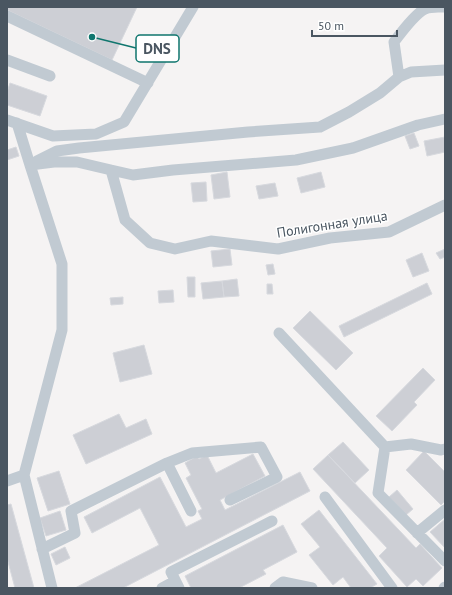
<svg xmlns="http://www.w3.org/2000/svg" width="452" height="595" font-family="'PT Sans',sans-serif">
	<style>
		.building { fill: #cdcfd5; stroke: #d7d9de }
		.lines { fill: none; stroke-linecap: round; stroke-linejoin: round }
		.minor { stroke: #c1cad2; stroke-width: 11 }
		.labels { text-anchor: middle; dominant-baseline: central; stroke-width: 3; stroke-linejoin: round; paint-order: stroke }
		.street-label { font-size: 14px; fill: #4a5661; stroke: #fff }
		.leader { fill: none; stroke: #0f766e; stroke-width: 1.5 }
		.callout-dot { fill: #0f766e; stroke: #fff; stroke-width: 1.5 }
		.callout { fill: #fff; stroke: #0f766e; stroke-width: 1.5 }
		.callout-label { font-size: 15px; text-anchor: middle; font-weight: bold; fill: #4a5661 }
	</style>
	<rect width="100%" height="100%" fill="#f5f3f3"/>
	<!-- building -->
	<path class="building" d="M7,7H137L112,60L7,10Z
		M10,83L47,96L40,116L7,105V92Z
		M414,133L419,146L410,149L405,136Z
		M445,137V152L427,156L424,141Z
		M16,147L19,156L7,160V150Z
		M227,172L230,197L214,199L211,175Z
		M321,172L325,187L301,193L297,178Z
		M206,182L207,201L193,202L191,183Z
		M275,183L278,196L259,199L256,186Z
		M230,249L232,265L213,267L211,251Z
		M445,249V257L440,259L436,253Z
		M422,253L429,271L413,277L406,260Z
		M273,264L275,274L268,275L266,265Z
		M187,277H195V297H188Z
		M237,279L239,296L224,297L222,281Z
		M222,281L224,297L203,299L201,283Z
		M427,283L432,294L344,337L339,326Z
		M267,284H272L273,294H267Z
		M173,290L174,302L159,303L158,291Z
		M123,297V304L111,305L110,298Z
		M310,311L353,353L336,370L293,328Z
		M144,345L152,374L120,382L113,353Z
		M423,368L435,380L414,402L417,405L392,431L376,416Z
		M119,414L126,428L146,419L152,434L86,464L73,435Z
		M343,442L369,470L355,483L328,455Z
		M424,451L445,472V501L441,505L406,470Z
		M253,454L265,476L220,500L225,510L300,472L310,491L123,588H75L159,545L140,508L92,533L84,517L160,477L186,527L202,519L198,511L202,509L186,478L191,475L185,463L197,456L199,459L207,455L216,473Z
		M328,455L416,548L420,544L442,568L423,586L416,579L407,587L379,556L387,548L313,469Z
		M59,471L70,504L48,511L37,478Z
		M397,490L413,509L406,515L389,497Z
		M11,504L34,588H15L7,558V505Z
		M319,510L377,584L370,588H351L343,577L333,585L309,555L320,547L301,524Z
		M60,511L66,530L46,536L40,518Z
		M445,519V548L430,532Z
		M283,525L297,552L263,570L266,574L239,588H191L185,576Z
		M65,547L70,558L56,565L51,554Z"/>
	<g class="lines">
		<!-- minor -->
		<path class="minor" d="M7,16L148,83
			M7,60L50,76
			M399,77L394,42C400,34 416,13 425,9C431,6 439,7 445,7
			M7,120L53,136L96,134L124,122L193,7
			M17,123L30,165L62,264V330L24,475L52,588
			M37,161L57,151L79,148L248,132L320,127L349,112L380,93L399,77L411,72L445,70
			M30,165L54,162H77L111,170L125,220L150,243L175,249L211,241L278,249L330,238L389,232L445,205
			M111,170L133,175L173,170L296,160L353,148L418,125L445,119
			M279,333L385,447L378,493L445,561
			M385,447L411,444L441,450L445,449
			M167,463L192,453L261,447L277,477L230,500
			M7,481L24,475
			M325,497L392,588
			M417,533L445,510
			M42,549L75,533L71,511L167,463L191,511
			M162,588L175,581
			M179,588L171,572L272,521
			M275,588L283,582L312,588
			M444,588L445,587"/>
	</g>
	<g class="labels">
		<!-- street labels -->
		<g class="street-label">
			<text transform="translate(332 224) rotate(-9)">Полигонная улица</text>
		</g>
	</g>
	<!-- callouts -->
	<path class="leader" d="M92 37L136 48"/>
	<circle class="callout-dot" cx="92" cy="37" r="4"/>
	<rect class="callout" x="136" y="35" width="43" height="27" rx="4"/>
	<g class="callout-label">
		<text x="157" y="54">DNS</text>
	</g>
	<!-- border -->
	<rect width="452" height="595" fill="none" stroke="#4a5661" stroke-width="16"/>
	<!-- scale -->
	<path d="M312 30v6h85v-6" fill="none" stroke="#4a5661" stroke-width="2"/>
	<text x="318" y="30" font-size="12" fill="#4a5661" stroke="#ffffff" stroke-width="3" paint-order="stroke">50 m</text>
</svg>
